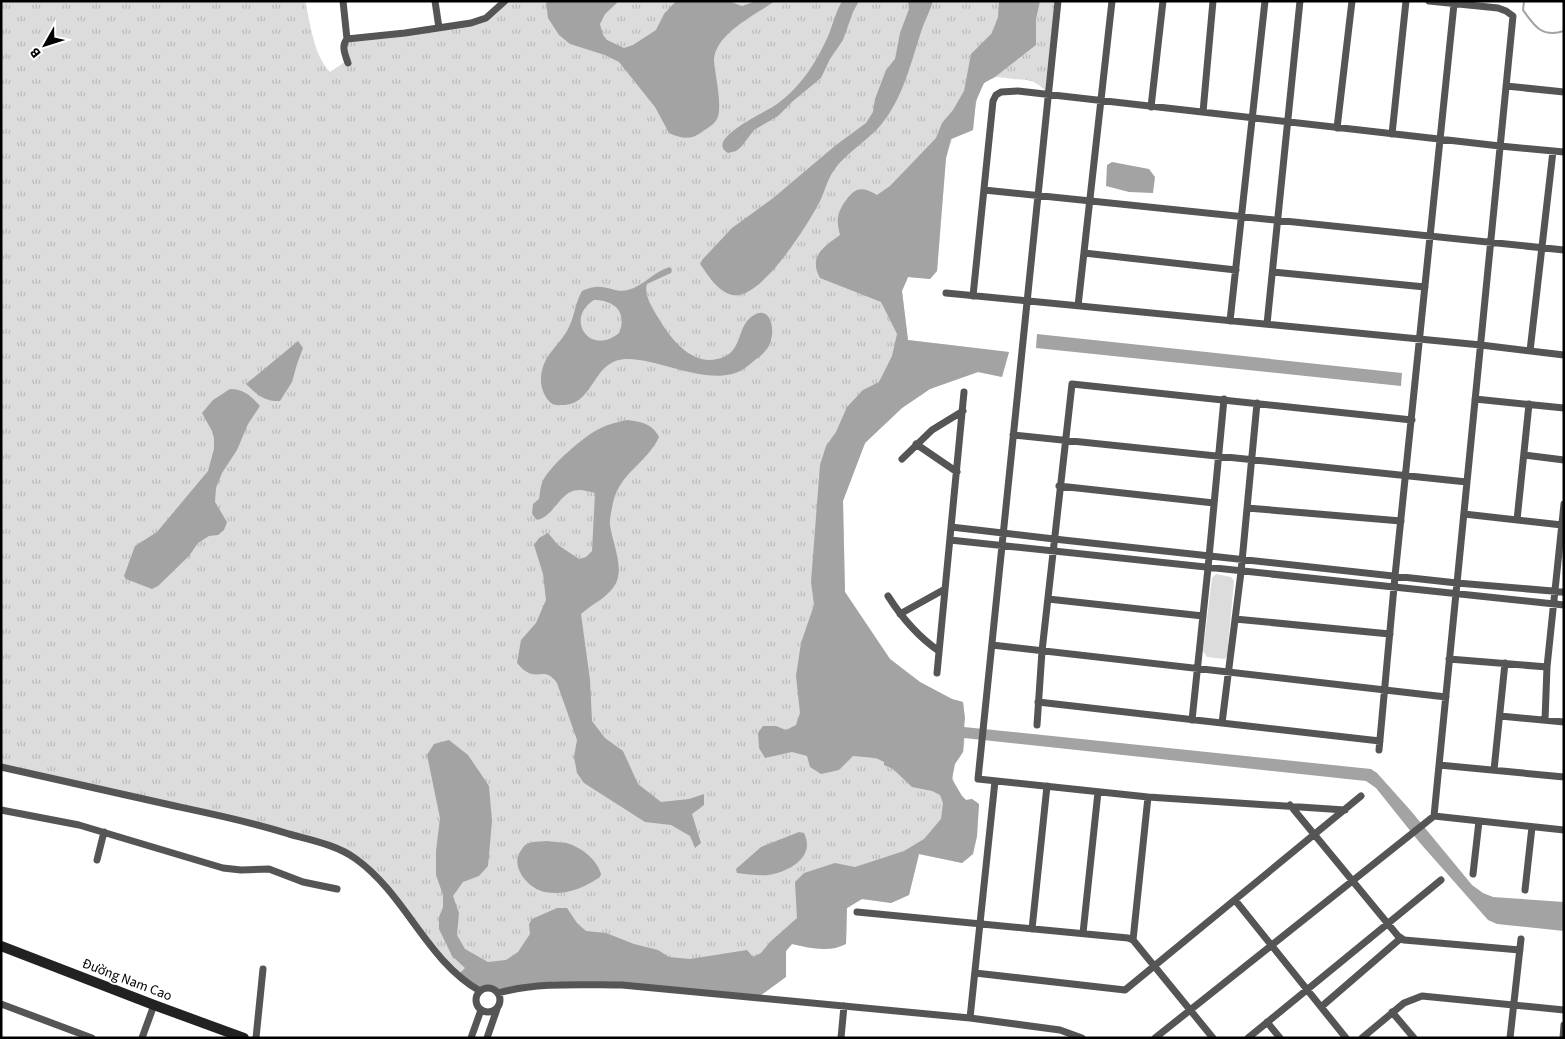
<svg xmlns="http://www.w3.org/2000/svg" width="1565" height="1039" font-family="'Source Sans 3',sans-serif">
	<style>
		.grass { fill: url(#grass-tufts) }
		.park { fill: #dcdcdc }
		.water { fill: #a3a3a3; fill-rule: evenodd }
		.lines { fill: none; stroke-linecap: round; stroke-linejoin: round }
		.stream { stroke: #a3a3a3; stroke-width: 2 }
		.street { stroke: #555; stroke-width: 7 }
		.secondary { stroke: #222; stroke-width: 10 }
		.labels { text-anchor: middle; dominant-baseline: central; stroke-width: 4; stroke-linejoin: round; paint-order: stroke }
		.street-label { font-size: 14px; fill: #000; stroke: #fff }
	</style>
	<defs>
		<pattern id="grass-tufts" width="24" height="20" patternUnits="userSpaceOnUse" patternTransform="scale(1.25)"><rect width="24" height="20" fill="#dcdcdc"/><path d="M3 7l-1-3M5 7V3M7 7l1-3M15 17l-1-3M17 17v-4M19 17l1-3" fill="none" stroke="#bbb"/></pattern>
	</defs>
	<rect width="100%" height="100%" fill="#fff"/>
	<!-- grass -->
	<path class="grass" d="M1,1H305C311,25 313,54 330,72L349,59L346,47L349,41L459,28L480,23L508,1H1056L1047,92C1033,79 1030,80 1012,79C1007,78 1001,77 996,77C975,79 975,114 973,130L952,139L946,158L937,271L930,279L908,277L902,291L908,340L1009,352L1002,377L978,372L930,389L902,408L865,443L843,501L845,592L890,659L920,682L952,699L963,702C964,710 966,746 963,752C961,756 958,759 956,762C948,775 956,791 966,800L972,799L979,804L977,836L973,854L962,863L919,854L909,895L891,903L862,899L847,908L846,944C829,953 810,948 792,944L786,951V977L578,982L516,986L499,991C492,985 487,985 480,988L469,982L445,959L384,881L335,845L1,764Z"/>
	<!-- park -->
	<path class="park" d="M1216,574L1231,577L1234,581L1227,656L1225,659L1207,657L1203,651L1212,578Z"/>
	<!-- water -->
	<path class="water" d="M546,1H619L605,14L600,24L603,35L607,40L624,48L633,45L656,30L664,14L676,1H728L742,6L756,1H775C755,15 714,34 714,61C715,75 723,107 717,119C714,125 707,128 702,132C691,140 682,139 669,133L655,107L619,62L605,55L570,44L559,35L548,18Z
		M842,1H859L853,12L843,40L830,59L821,78L793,101L778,116L754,130L741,147L736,151L728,153C703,139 769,111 777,104C802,86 817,61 829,34C833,23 836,12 842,1Z
		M908,1H933C930,11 925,20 922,29C911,62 903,99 880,126C866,142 847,152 834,170C827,180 825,191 820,201C809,223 761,301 732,295C717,291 708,275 700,264L702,260L732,228L772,199L836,145L866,123L873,112L875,99L886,70L895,59L900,33L909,9Z
		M999,1H1040L1036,19V45L995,77L984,83L976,101L973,130L951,139L946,158L937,271L930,279L908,277L902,291L908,340L1009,352L1002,377L978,372L930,389L902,408L865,443L843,501L845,592L890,659L920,682L952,699L963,702L965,718L964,727L1371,769L1377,773L1411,811L1472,885L1483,893L1493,897L1564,902V931L1497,924L1488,920L1420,843L1376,788L1366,781L964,738L963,752L955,764L952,779L962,796L966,800L972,799L979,804L977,836L973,854L962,863L919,854L909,895L891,903L862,899L847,908L846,944C829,953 810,948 792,944L786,951V977L760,996L578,982L516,986L499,991C492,985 487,985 480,988L459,974L465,968L452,956L439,929V917L443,907V895L436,875V851L440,818L427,755L434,744L449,740L468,755L489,786L492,821L488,866L479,876L463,882L453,896L459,913L457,935L465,949L488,962L506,960L518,952L530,934L529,924L532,919L557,908H567L577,923L586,931L606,933L634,944L658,950L669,957L690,959L747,950L753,957L761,953L770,942L797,918L795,882L804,873L835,863L855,867L904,851L924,839L941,819L943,803L940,795L932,791L912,787L893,769L884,765V762L876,758L853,756L839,770L821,774L810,767L807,756L792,752L765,758L759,748L758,733L763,726H776L786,730L796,725L800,713L796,676L801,643L814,605L811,582L820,465L826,446L836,432L847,407L863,390L879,382L892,356L897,334L881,302L820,278C808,256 824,247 840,235C839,230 837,224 838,218C838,213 841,208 844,203C854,188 861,185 877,195L890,186L936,138L942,123L953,110L964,91L971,54L992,33L998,17Z
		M1112,162L1149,169L1155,177L1153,193L1129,192L1106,186L1107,165Z
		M670,267L672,270L671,273L647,284C643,296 655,312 661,322C672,341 693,365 717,359C723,358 729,355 733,350C741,340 740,326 751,317C769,303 775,326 771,340C769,349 762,355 755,360C748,366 741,372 732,374C700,382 662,360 628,359C592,359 596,402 565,405C559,405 555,406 551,403C545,398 542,390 541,383C540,355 559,348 569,327C575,315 575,303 582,291C604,280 612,294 628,290C644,286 654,271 670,267ZM594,300C614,300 628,312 619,333C590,357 564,319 594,300Z
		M1037,334L1402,373L1401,386L1036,348Z
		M298,341L303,348L297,364L292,382L280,401C265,402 256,394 246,384Z
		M230,389C244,389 251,396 260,406L248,424L237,450L222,473L216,488L215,502L227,522L224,530L218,535L209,536L198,543L189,556L158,586L152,589L126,579L124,576L135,546L157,532L208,471L214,449V438L212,431L202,413L213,400Z
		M627,420C641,422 652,423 659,437C649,459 627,470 617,491C614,496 609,519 610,525C612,542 625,568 615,585C607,598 592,604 581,614L590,680L592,721L605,738L623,751L638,784L661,802L689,799L704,794V805L692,814L701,843L695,848L690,836L671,825L645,822L584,783L577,773L574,757L577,740L557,683C545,667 539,679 527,672C523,670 520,666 517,663L521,640L536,623L546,600L543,574L534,545L539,538L548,533L558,545L579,559L586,557L592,551L595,493C590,492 584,490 579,490C560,490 555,516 537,520L532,514L533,504L539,499C540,494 540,488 542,483C547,468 586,434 601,428C609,424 618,422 627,420Z
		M799,832L804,833C816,857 789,872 768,875C759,876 746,874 737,873L736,869L761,847Z
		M546,841C553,842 560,842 566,843C581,847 597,859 601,874L600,877C584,888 565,896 545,892C528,889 508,865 522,849C523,847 526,844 527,844C533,841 540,842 546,841Z"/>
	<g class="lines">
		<!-- stream -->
		<path class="stream" d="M1524,1L1523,10C1534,26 1542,38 1564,31"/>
		<!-- street -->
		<path class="street" d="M343,1L347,39
			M435,1L439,28
			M1058,1L978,779L1148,797L1345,810
			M1429,1L1498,8L1506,11L1513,16L1434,816
			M348,63C345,54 341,46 347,39L405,33L471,23L486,18L505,1
			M1506,86L1564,92
			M1151,107L1163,1
			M1203,112L1213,1
			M1337,128L1352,1
			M1392,134L1406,1
			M984,190L1564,250
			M1084,253L1236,270
			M1273,272L1425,287
			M946,293L1481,345L1564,355
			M973,296L993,101L996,95L1001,92L1018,91L1500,146L1564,152
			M1078,306L1112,1
			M1230,321L1265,1
			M1267,324L1300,1
			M1530,351L1553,151
			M1475,399L1564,408
			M1013,435L1467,482
			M916,444L957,472
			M1524,455L1564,460
			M902,459L932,430L963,411
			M1059,486L1214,503
			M1247,508L1401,521
			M1464,514L1562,525
			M1517,520L1529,404
			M951,527L1054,539L1457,583L1564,592
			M950,540L1564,605
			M888,596C902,618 917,636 939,651
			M1048,599L1203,616
			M900,614L945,589
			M1235,619L1390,634
			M992,645L1446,697
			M1449,659L1547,667
			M937,673L964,392
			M1038,702L1380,741
			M1500,716L1564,722
			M1192,720L1208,568L1224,399
			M1545,720L1547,667L1564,504
			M1222,723L1241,572L1257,403
			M1037,725L1042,651L1072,384L1412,420
			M1379,750L1395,576L1454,4
			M1439,765L1564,777
			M1,767C59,780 117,793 175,806C213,814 252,822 289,834C311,840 337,845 356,859C406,895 426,960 480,991
			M1494,770L1505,663
			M1290,805L1398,936L1404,940L1520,950
			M1,810L79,825L223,868L241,870L269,869L303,882L337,889
			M97,860L104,832
			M1473,874L1479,821
			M1525,890L1532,827
			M1235,900L1346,1038
			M857,912L1128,938L1133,940L1213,1038
			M1032,929L1047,786
			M1083,933L1098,792
			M1133,940L1148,797
			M975,973L1125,990L1361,796
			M476 1000a12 12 0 1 1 24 0a12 12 0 1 1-24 0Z
			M498,993C538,982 581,985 622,985L970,1018L1060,1030L1082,1038
			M1,1004L92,1038
			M1321,1007L1401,938
			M1392,1012L1414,1038
			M970,1018L995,781
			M1267,1022L1280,1038
			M142,1038L154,1005
			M256,1038L263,969
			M471,1038L481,1010
			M487,1038L497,1009
			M841,1038L844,1006
			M1155,1038L1434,816L1564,830
			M1248,1038L1441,880
			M1362,1038L1404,1003L1422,996L1564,1010
			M1510,1038L1521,939
			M1563,1038L1564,1025"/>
		<!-- secondary -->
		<path class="secondary" d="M1,946L154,1005L244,1038"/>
	</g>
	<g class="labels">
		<!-- street labels -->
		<g class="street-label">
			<text transform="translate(127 980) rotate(21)">Đường Nam Cao</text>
		</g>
	</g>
	<!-- border -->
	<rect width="1565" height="1039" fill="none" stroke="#000000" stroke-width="5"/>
	<!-- north arrow -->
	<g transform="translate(45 45) rotate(231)" stroke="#ffffff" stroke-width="4" paint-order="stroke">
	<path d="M0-4L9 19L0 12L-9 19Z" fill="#000000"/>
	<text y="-8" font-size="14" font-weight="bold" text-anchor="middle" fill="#000000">B</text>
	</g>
</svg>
